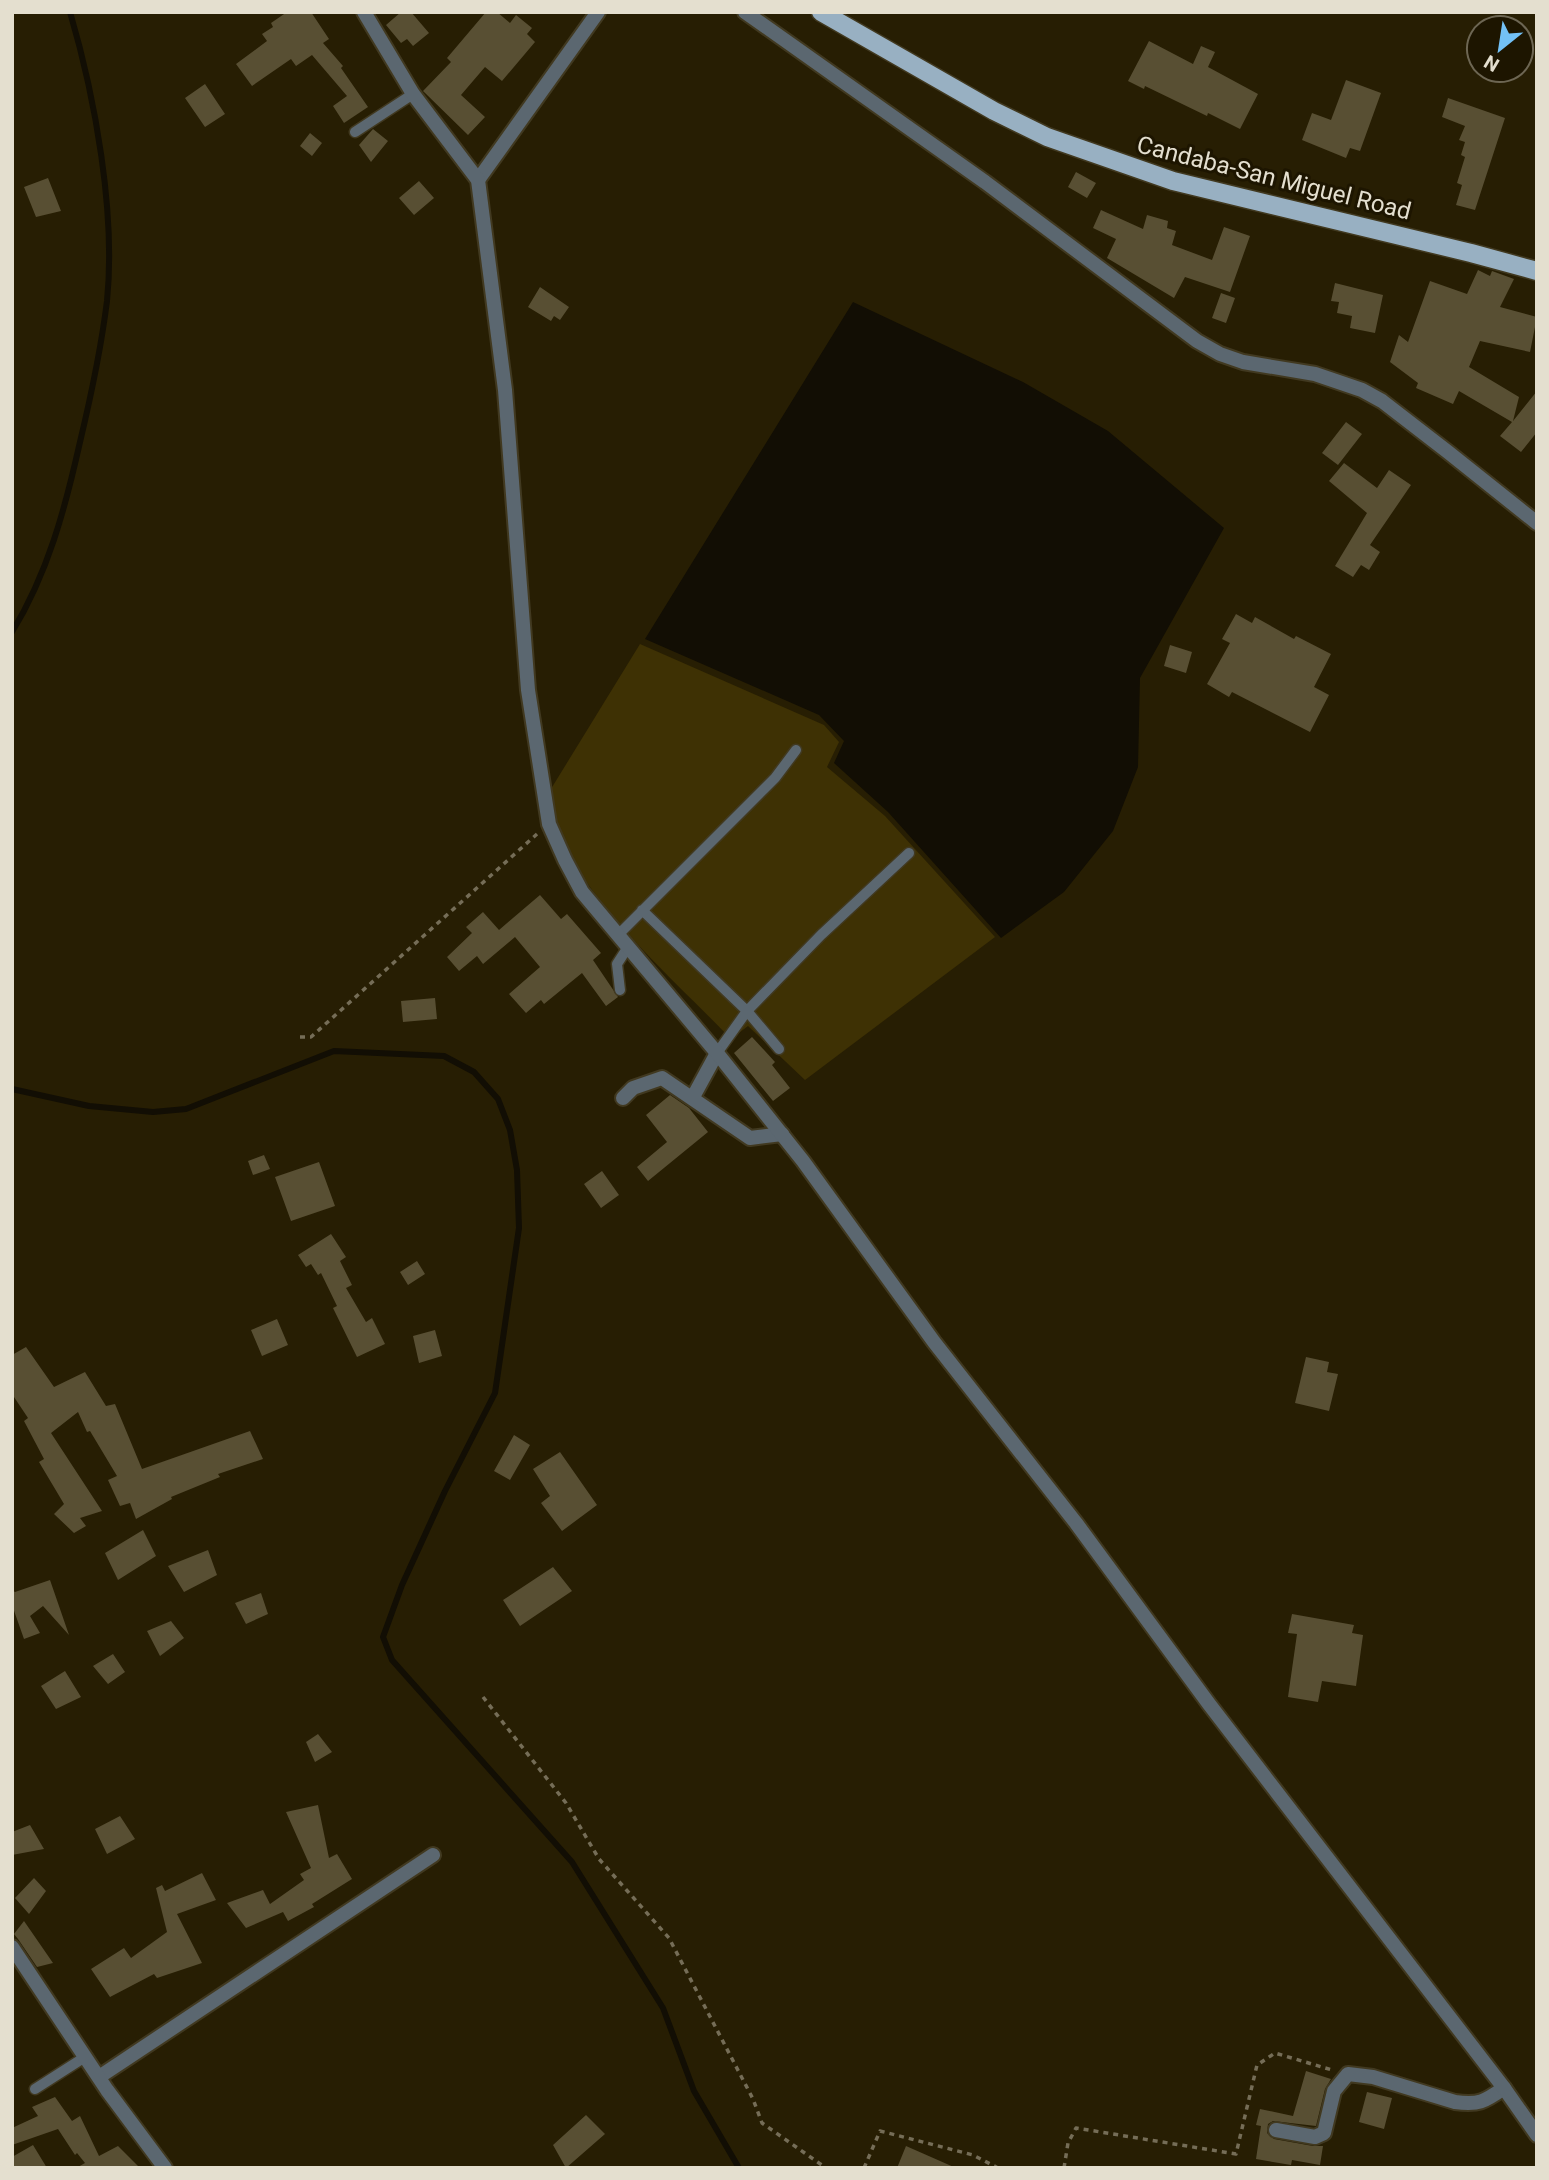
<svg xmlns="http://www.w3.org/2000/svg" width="1549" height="2180" font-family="Roboto,sans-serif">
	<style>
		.green { fill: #3e3104 }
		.water { fill: #120e04 }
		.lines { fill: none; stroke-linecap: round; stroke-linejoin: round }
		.stream { stroke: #120e04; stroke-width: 6 }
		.building { fill: #584f33 }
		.service-casing { stroke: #413920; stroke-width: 13 }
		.minor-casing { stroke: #413920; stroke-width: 18 }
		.tertiary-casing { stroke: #413920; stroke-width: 18 }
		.primary-casing { stroke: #413920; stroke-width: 21 }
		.path { stroke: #756d57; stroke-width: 3.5; stroke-dasharray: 5 5; stroke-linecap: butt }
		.service { stroke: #5b6770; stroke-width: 10 }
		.minor { stroke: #5b6770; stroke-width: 14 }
		.tertiary { stroke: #5b6770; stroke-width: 14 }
		.primary { stroke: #98b0c2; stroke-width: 18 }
		.labels { text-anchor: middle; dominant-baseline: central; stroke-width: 6; stroke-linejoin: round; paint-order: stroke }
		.street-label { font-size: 24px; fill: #e4dfcf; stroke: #1d1500 }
	</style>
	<rect width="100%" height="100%" fill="#271e03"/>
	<!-- green -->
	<path class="green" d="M640,644L824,725L839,742L827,767L885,816L995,937L805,1080L748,1026L731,1039C682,988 626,939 585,880C567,854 556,826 546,797Z"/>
	<!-- water -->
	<path class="water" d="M853,302L1023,382L1108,431L1224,528L1140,678L1138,767L1113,831L1064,892L1001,938L888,812L834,763L844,741L819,715L645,639Z"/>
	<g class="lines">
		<!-- stream -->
		<path class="stream" d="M12,632C48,573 65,509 80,442C91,396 101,349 107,301C116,213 95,97 70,12
			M12,1089L89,1106L153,1112L186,1109L334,1051L444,1056L474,1072L498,1099L510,1130L517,1170L519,1228L495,1393L445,1491L402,1585L383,1637L392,1660L572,1862L663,2008L694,2091L739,2168"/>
	</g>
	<!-- building -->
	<path class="building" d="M287,12H311L329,39L323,43L343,66L341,68L368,107L344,123L333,106L347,96L312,55L296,66L291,59L252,86L236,64L267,41L262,34L273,27L271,23Z
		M401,12H411L429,33L413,46L407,39L401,43L386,25Z
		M486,12H497L510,23L516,15L532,28L527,34L535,42L502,81L485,67L461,95L485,117L468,135L423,91L451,62L447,58Z
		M1149,41L1193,64L1201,46L1215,52L1208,67L1258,94L1240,129L1208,113L1207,116L1145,86L1144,89L1128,81Z
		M1346,80L1381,93L1360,151L1350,148L1346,158L1302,140L1312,113L1331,120Z
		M205,84L225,114L205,127L185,98Z
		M1448,98L1505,118L1475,210L1456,205L1462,185L1457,183L1465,157L1461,155L1465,142L1459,140L1465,126L1442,117Z
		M373,129L388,141L371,162L359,145Z
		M310,133L322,143L312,156L300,146Z
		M1076,172L1096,183L1087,198L1068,187Z
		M48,178L61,211L36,217L24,187Z
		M419,181L434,198L414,215L399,198Z
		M1101,210L1143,229L1147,215L1168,221L1167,228L1176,231L1172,245L1212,260L1224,227L1250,236L1230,292L1185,277L1174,298L1107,258L1116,239L1093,228Z
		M1478,270L1490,276L1492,271L1514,279L1500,307L1537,317L1530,352L1480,341L1469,367L1519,397L1513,421L1537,391V432L1521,452L1500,436L1512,422L1459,391L1453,404L1416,388L1418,383L1390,362L1399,335L1408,342L1430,281L1467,294Z
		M1335,283L1383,295L1375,333L1350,328L1352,316L1337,313L1339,302L1331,301Z
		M540,287L569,307L560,320L554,316L551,321L528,307Z
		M1221,293L1235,298L1226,323L1212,318Z
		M1346,422L1362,434L1338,465L1322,453Z
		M1344,463L1377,488L1389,470L1411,485L1370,545L1380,552L1369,570L1361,565L1353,577L1335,566L1367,513L1329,481Z
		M1236,614L1252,623L1255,617L1294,639L1296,636L1331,654L1314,687L1329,695L1310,732L1232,692L1229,697L1207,684L1230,643L1222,639Z
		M1170,645L1192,652L1186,673L1164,666Z
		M540,895L561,919L567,914L601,953L593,960L618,997L606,1006L582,973L544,1004L541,1000L526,1013L509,994L540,967L515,937L483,964L477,956L459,971L447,957L472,933L466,927L483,912L499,930Z
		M435,998L437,1019L403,1022L401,1001Z
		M752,1037L775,1062L772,1065L790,1088L773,1101L734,1053Z
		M670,1095L689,1108L708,1132L648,1181L637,1167L667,1142L646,1115Z
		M264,1155L270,1169L253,1175L248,1161Z
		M319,1162L335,1206L291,1221L275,1177Z
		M602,1171L619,1195L601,1208L584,1184Z
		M331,1234L346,1257L340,1261L352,1285L346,1288L366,1322L372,1318L385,1344L357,1357L333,1308L337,1306L321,1273L318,1275L311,1264L306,1267L298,1255Z
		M417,1261L425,1274L408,1285L400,1272Z
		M277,1319L288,1345L262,1356L251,1330Z
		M435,1330L442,1356L419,1363L413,1336Z
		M26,1347L54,1387L85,1372L106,1406L115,1404L142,1469L250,1431L263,1459L218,1474L220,1477L171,1497L172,1499L136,1519L130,1503L120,1506L108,1480L117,1476L90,1431L87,1432L78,1412L51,1433L102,1511L80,1518L86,1526L74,1533L54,1514L64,1504L39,1462L44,1459L24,1421L28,1418L12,1394V1355Z
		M1306,1357L1329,1362L1327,1372L1338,1374L1329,1411L1295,1403Z
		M514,1435L530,1445L510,1480L494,1471Z
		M560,1452L597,1505L562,1531L541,1503L550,1496L533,1469Z
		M143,1530L156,1556L118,1580L105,1553Z
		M208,1550L217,1575L184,1592L168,1566Z
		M553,1567L572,1591L520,1626L503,1600Z
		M50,1580L69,1635L43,1606L30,1616L40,1633L24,1639L12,1605V1590L15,1592Z
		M261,1593L268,1614L246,1624L235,1603Z
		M1292,1614L1354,1625L1352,1633L1363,1635L1356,1686L1322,1681L1318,1702L1288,1697L1297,1634L1288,1633Z
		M171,1621L184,1638L160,1656L147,1631Z
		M113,1654L125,1672L108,1684L93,1666Z
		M65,1671L81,1697L56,1709L41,1686Z
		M318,1734L332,1752L315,1762L306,1742Z
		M318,1805L329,1858L337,1854L352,1879L312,1904L314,1907L288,1921L283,1912L246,1928L227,1903L263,1890L270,1904L304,1880L300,1874L311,1868L286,1812Z
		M120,1816L135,1839L107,1854L95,1829Z
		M30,1825L44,1849L12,1855V1832Z
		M202,1873L216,1900L177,1914L202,1963L157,1978L154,1974L110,1997L91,1969L124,1948L131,1958L167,1932L156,1888L162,1885L165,1891Z
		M34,1878L46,1891L29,1914L15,1898Z
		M24,1921L53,1963L37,1967L18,1939L14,1934Z
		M1306,2071L1331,2079L1325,2089L1316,2126L1273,2121L1268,2124L1267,2133L1274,2139L1313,2146H1323L1320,2165L1292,2160L1291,2165L1256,2159L1261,2126L1256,2125L1260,2109L1293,2116Z
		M1367,2092L1392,2098L1384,2129L1359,2122Z
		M55,2097L72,2121L80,2116L99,2156L118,2146L140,2168H76L85,2163L77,2153L75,2155L58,2129L12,2145V2128L38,2116L32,2107Z
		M586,2115L605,2134L566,2168L553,2145Z
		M33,2145L47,2168H12V2157Z
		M906,2146L956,2168H897Z"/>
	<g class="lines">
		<defs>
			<path id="service" d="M355,132L413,94
				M642,910L747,1011L779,1049
				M618,935L775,778L796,750
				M620,990L617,964L628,947
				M717,1053L747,1011L821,935L909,853
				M35,2089L85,2057"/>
			<path id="minor" d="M745,12L985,182L1197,341L1220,354L1243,362L1315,374L1362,390L1382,401L1448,452L1537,523
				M478,180L598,12
				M693,1097L717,1053
				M623,1098L633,1088L662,1078L750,1138L782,1134
				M99,2077L433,1855
				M1276,2130L1315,2137L1324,2133L1334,2091L1348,2074L1373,2077L1455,2102C1479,2105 1484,2102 1504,2088"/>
			<path id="tertiary" d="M364,12L413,94L478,180L505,390L528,690L549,824L565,860L582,892L717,1053L803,1161L934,1342L1076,1523L1209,1704L1504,2088L1537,2135
				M12,1947L107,2090L165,2168"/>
			<path id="primary" d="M821,12L994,111L1047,137L1173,181L1471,253L1537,271"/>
		</defs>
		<!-- service casing -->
		<use href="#service" class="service-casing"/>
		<!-- minor casing -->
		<use href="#minor" class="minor-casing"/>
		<!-- tertiary casing -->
		<use href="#tertiary" class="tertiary-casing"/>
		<!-- primary casing -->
		<use href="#primary" class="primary-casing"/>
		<!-- path -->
		<path class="path" d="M300,1037H311L537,834
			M483,1697L566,1803L599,1859L669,1938L753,2099L762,2123L826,2168
			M864,2168L880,2131L973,2155L998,2168
			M1064,2168L1068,2143L1076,2128L1236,2154L1257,2065L1275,2053L1332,2070"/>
		<!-- service -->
		<use href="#service" class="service"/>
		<!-- minor -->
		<use href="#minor" class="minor"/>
		<!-- tertiary -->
		<use href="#tertiary" class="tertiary"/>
		<!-- primary -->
		<use href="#primary" class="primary"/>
	</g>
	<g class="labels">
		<!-- street labels -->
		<g class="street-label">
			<text transform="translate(1274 178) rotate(14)">Candaba-San Miguel Road</text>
		</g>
	</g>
	<!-- border -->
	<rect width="1549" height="2180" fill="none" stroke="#e4dfcf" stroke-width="28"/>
	<!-- north arrow -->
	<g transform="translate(1500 49) rotate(210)"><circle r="33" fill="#1d1500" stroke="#6d6653" stroke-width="2"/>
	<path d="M0-5L12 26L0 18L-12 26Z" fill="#73c1f6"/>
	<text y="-10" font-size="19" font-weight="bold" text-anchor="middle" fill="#e4dfcf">N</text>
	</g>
</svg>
